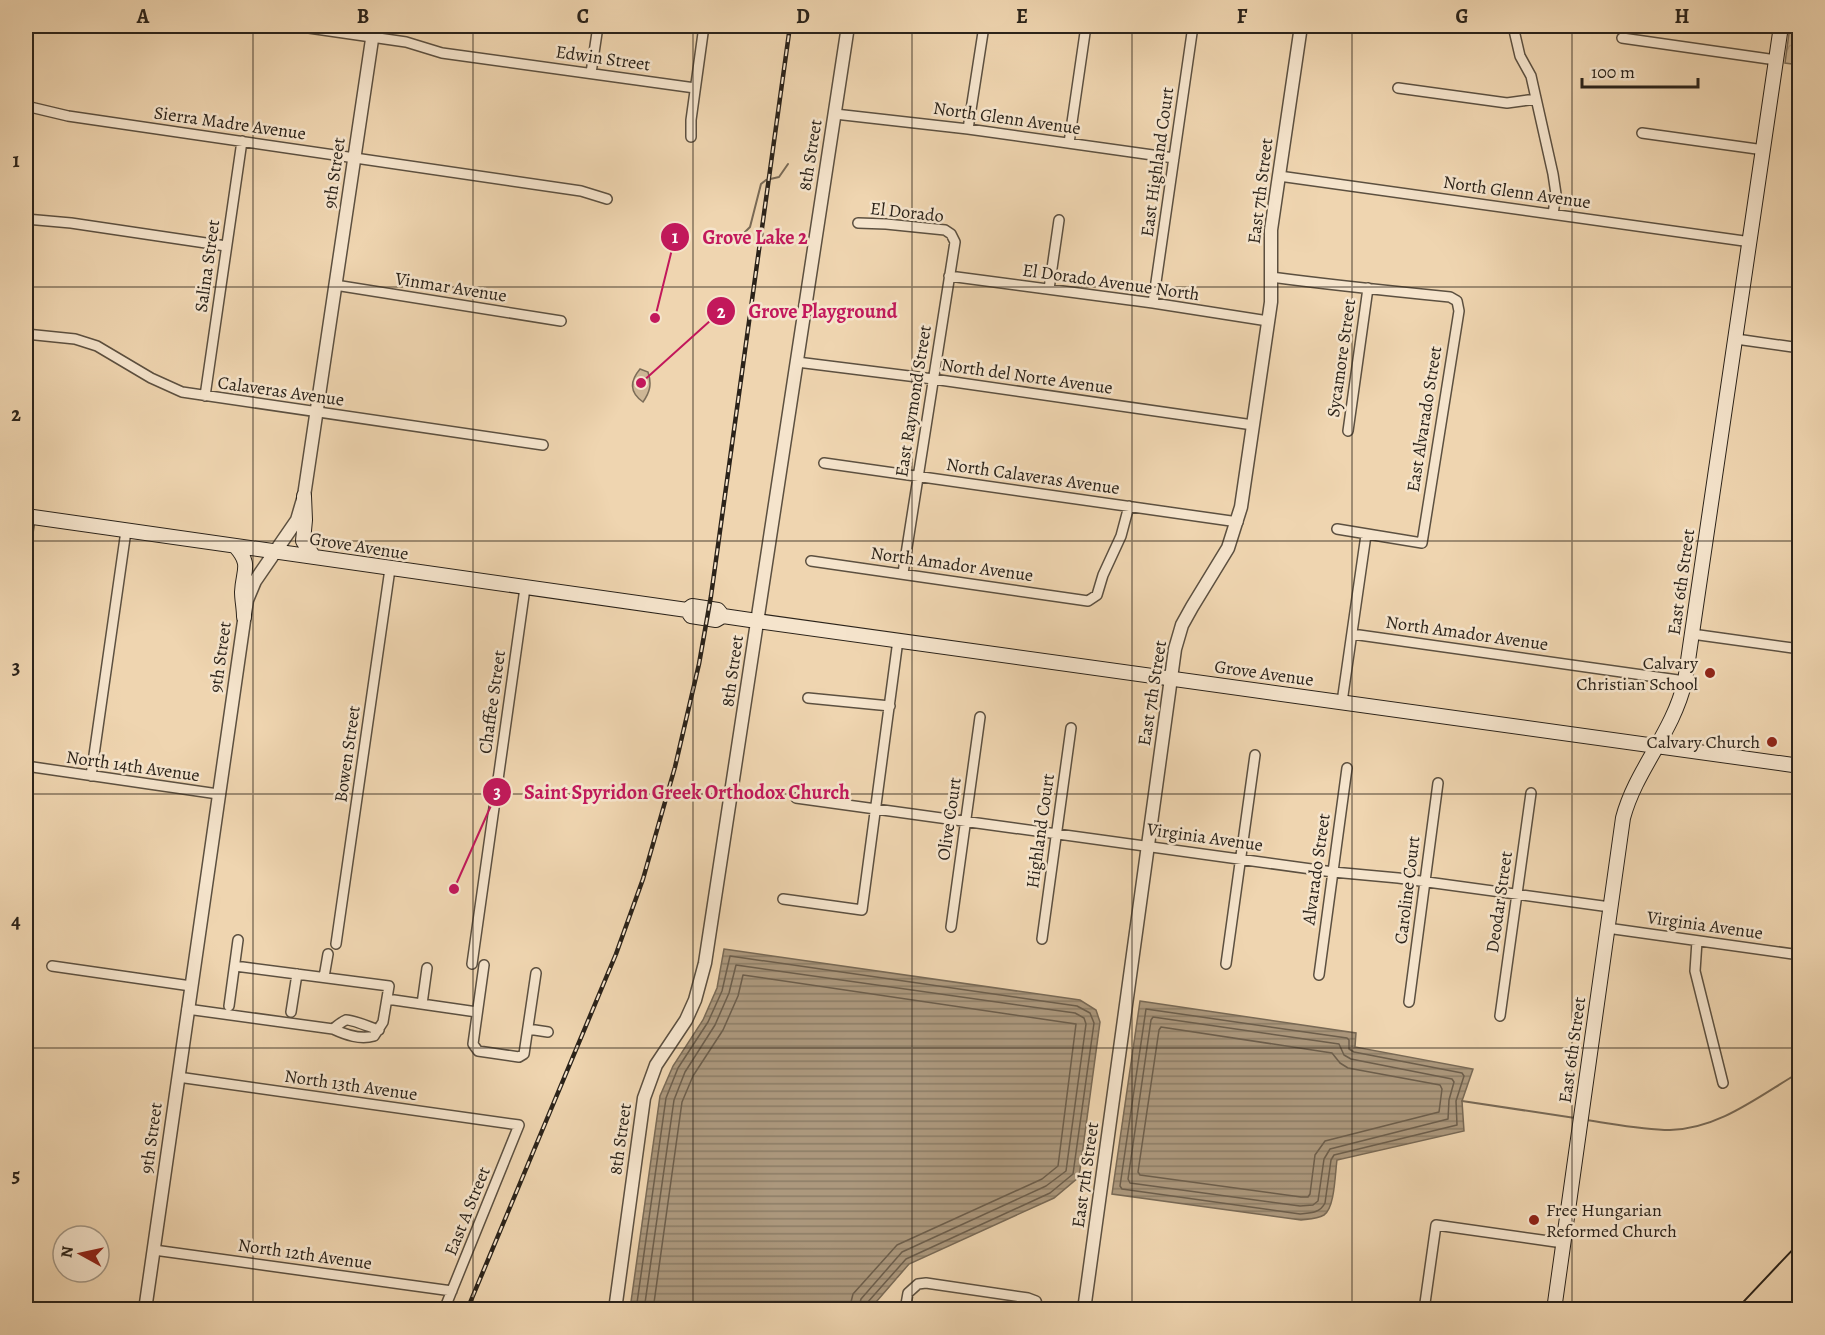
<svg xmlns="http://www.w3.org/2000/svg" width="1825" height="1335" font-family="Alegreya,serif">
	<style>
		.park { fill: url(#park-crowns); stroke: #7c6d58; stroke-width: 1.5 }
		.water { fill: url(#water-rules); stroke: #786955; stroke-width: 1.5 }
		.lines { fill: none; stroke-linecap: round; stroke-linejoin: round }
		.shore { stroke: #6c5e4c; stroke-width: 1.5 }
		.stream { stroke: #786955; stroke-width: 2 }
		.minor-casing { stroke: #5c5040; stroke-width: 12 }
		.tertiary-casing { stroke: #5c5040; stroke-width: 15 }
		.secondary-casing { stroke: #2b231a; stroke-width: 16 }
		.motorway-casing { stroke: #2b231a; stroke-width: 20 }
		.minor { stroke: #f5e4cc; stroke-width: 9 }
		.tertiary { stroke: #f5e4cc; stroke-width: 12 }
		.secondary { stroke: #f5e4cc; stroke-width: 14 }
		.motorway { stroke: #efd5b0; stroke-width: 16 }
		.rail-casing { stroke: #2b231a; stroke-width: 4.5 }
		.rail { stroke: #f5e4cc; stroke-width: 2; stroke-dasharray: 7; stroke-linecap: butt }
		.grid { fill: none; stroke: #2b231a; stroke-width: 1.5; stroke-opacity: 0.55 }
		.poi-dot { fill: #8f2418; stroke: #f5e4cc; stroke-width: 2 }
		.labels { text-anchor: middle; dominant-baseline: central; stroke-width: 5; stroke-linejoin: round; paint-order: stroke }
		.street-label { font-size: 18px; fill: #2b231a; stroke: #f5e4cc }
		.poi-label { font-size: 18px; fill: #2b231a; stroke: #f5e4cc; text-anchor: end }
		.leader { fill: none; stroke: #c2185b; stroke-width: 2 }
		.callout-dot { fill: #c2185b; stroke: #f5e4cc; stroke-width: 2 }
		.mark-label { font-size: 18px; text-anchor: middle; font-weight: bold; fill: #fff }
		.callout-label { font-size: 20px; text-anchor: middle; font-weight: bold; fill: #c2185b; stroke: #f5e4cc; stroke-width: 5; stroke-linejoin: round; paint-order: stroke }
		.neatline { fill: none; stroke: #2b231a; stroke-width: 2 }
		.grid-label { font-size: 20px; text-anchor: middle; font-weight: bold; fill: #2b231a }
	</style>
	<defs>
		<pattern id="park-crowns" width="20" height="18" patternUnits="userSpaceOnUse" patternTransform="scale(1.5)"><rect width="20" height="18" fill="#ceb796"/><path d="M2 6a3 3 0 1 1 6 0M12 15a3 3 0 1 1 6 0" fill="none" stroke="#b19d81"/></pattern>
		<pattern id="water-rules" width="6" height="5" patternUnits="userSpaceOnUse" patternTransform="scale(1.5)"><rect width="6" height="5" fill="#ac987d"/><path d="M0 2.5h6" fill="none" stroke="#8c7c66"/></pattern>
	</defs>
	<rect width="100%" height="100%" fill="#efd5b0"/>
	<filter id="stains"><feTurbulence type="fractalNoise" baseFrequency=".00333" numOctaves="4"/><feColorMatrix values="0 0 0 0 .2 0 0 0 0 .09 0 0 0 0 .02 0 0 0 .5 -.17"/></filter>
	<radialGradient id="worn" r=".72"><stop offset=".6" stop-color="#630" stop-opacity="0"/><stop offset="1" stop-color="#630" stop-opacity=".3"/></radialGradient>
	<!-- park -->
	<path class="park" d="M1790,26H1799V65L1785,63Z
		M640,369L648,372C652,384 650,392 643,402C629,392 630,381 640,369Z"/>
	<!-- water -->
	<path class="water" d="M724,949L1080,1000L1096,1010L1100,1022L1079,1177L1054,1198L909,1264L870,1309H630L660,1096L673,1066L703,1020L717,988Z
		M1140,1001L1356,1033L1355,1047L1473,1069L1462,1101L1464,1131L1337,1160C1335,1173 1335,1208 1324,1215C1317,1219 1309,1219 1301,1220L1112,1194Z"/>
	<g class="lines">
		<!-- shore -->
		<path class="shore" d="M1146,1009L1347,1038L1349,1040V1049L1354,1052L1462,1073L1464,1076L1456,1101L1457,1125L1334,1155L1331,1160L1325,1203C1320,1213 1311,1213 1300,1214L1122,1189L1120,1186Z
			M1153,1017L1339,1044L1344,1055L1351,1059L1452,1079L1454,1082L1449,1100L1448,1119L1330,1149L1324,1159L1318,1201L1313,1205L1300,1206L1130,1183L1128,1179L1151,1020Z
			M1161,1027L1332,1053L1340,1063L1348,1068L1440,1085L1442,1089L1439,1112L1325,1141L1315,1155L1310,1194L1308,1197H1301L1140,1175L1138,1172L1159,1030Z
			M636,1310L666,1098L678,1068L708,1022L722,991L730,956L1077,1006L1090,1013L1094,1023L1073,1174L1050,1193L906,1259L867,1303L866,1310
			M644,1310L674,1100L685,1072L715,1025L729,993L736,965L1075,1013L1084,1018L1086,1024L1066,1171L1046,1186L902,1252L861,1299L858,1310
			M653,1310L682,1102L693,1076L723,1030L738,996L743,975L1076,1024L1058,1166L1042,1179L897,1245L853,1294L849,1310"/>
		<!-- stream -->
		<path class="stream" d="M745,232L750,227L761,184L766,180L779,177L788,164
			M1462,1101L1575,1118
			M1586,1120C1614,1124 1642,1130 1670,1130C1719,1129 1759,1096 1800,1072"/>
		<defs>
			<path id="minor" d="M295,26L406,42L442,53L695,88
				M962,26L983,28
				M1513,26L1520,56L1531,76L1553,174L1556,194L1553,214
				M1622,38L1776,60
				M591,73L598,26
				M1398,88L1507,103L1536,99
				M26,106L68,116L581,191L607,199
				M835,114L968,129L1174,158
				M968,129L984,26
				M1642,133L1764,150
				M691,137V120L704,26
				M1069,143L1086,26
				M1279,176L1751,242
				M26,219L71,223L226,246
				M858,223L886,224L945,230L951,234L955,242L903,573
				M949,276L1153,303L1268,321
				M1271,277C1331,285 1390,291 1450,297L1457,301L1459,311L1422,543L1337,529
				M335,285L561,321
				M1049,289L1059,220
				M1153,303L1193,26
				M26,334L75,339L97,346L151,378L182,392L543,445
				M1736,339L1800,348
				M797,362L933,379L1253,425
				M205,396L242,141
				M1348,431L1368,288
				M824,463L1238,522
				M26,546L30,517
				M811,561L1088,601L1097,595L1103,575L1121,536L1129,506
				M1352,634L1685,681
				M1692,634L1800,649
				M808,698L890,706
				M1342,702L1366,535
				M26,766L218,794
				M91,776L126,531
				M796,798L1333,872L1398,878L1610,907
				M783,899L862,910L898,640
				M951,927L980,717
				M1607,928L1800,955
				M1042,939L1071,728
				M1697,941L1695,971L1723,1083
				M336,944L390,569
				M472,964L525,588
				M1226,964L1255,755
				M484,965L473,1044L478,1051L519,1057L524,1054L536,973
				M52,966L191,986
				M1319,975L1347,768
				M324,977L328,954
				M387,999L477,1012
				M1409,1002L1438,783
				M422,1004L427,968
				M229,1006L238,940
				M187,1009L333,1029C346,1035 360,1040 374,1036L383,1022L389,986L235,966
				M291,1012L297,974
				M1500,1016L1531,793
				M333,1029C337,1026 341,1022 346,1020C351,1019 372,1028 379,1030
				M528,1029L548,1032
				M178,1077L519,1125L444,1310
				M154,1250L452,1291
				M905,1310L908,1293L918,1284L926,1283L1028,1298L1036,1301L1039,1310
				M1424,1310L1436,1225L1563,1243"/>
			<path id="tertiary" d="M145,1310L247,600L255,581L297,520L304,496L374,26
				M615,1310L644,1098L656,1065L686,1020L695,1000L705,963L848,26
				M1084,1310L1175,649L1182,625L1192,607L1228,548L1241,507L1271,302V230L1301,26"/>
			<path id="secondary" d="M304,496L305,520L303,541L314,557
				M26,516L687,610L692,606L718,610L723,616L757,621L1800,766
				M235,546C252,565 243,570 242,592C242,600 244,608 244,617
				M687,610L691,616L716,620L723,616
				M1554,1310L1623,818C1636,769 1673,733 1685,681L1781,26"/>
			<path id="motorway" d="M1748,1310L1800,1255
				M1769,1310L1800,1276
				M1786,1310L1800,1294"/>
		</defs>
		<!-- minor casing -->
		<use href="#minor" class="minor-casing"/>
		<!-- tertiary casing -->
		<use href="#tertiary" class="tertiary-casing"/>
		<!-- secondary casing -->
		<use href="#secondary" class="secondary-casing"/>
		<!-- motorway casing -->
		<use href="#motorway" class="motorway-casing"/>
		<!-- minor -->
		<use href="#minor" class="minor"/>
		<!-- tertiary -->
		<use href="#tertiary" class="tertiary"/>
		<!-- secondary -->
		<use href="#secondary" class="secondary"/>
		<!-- motorway -->
		<use href="#motorway" class="motorway"/>
		<defs>
			<path id="rail" d="M467,1310L616,954L643,879L675,767L699,664L711,596L790,26"/>
		</defs>
		<!-- rail casing -->
		<use href="#rail" class="rail-casing"/>
		<!-- rail -->
		<use href="#rail" class="rail"/>
	</g>
	<!-- grid -->
	<path class="grid" d="M253,26V1310M473,26V1310M693,26V1310M912,26V1310M1132,26V1310M1352,26V1310M1572,26V1310M26,287H1800M26,541H1800M26,794H1800M26,1048H1800"/>
	<!-- markers -->
	<g class="poi-dot">
		<circle cx="1710" cy="673" r="6"/>
		<circle cx="1772" cy="742" r="6"/>
		<circle cx="1534" cy="1220" r="6"/>
	</g>
	<g class="labels">
		<!-- street labels -->
		<g class="street-label">
			<text transform="translate(603 58) rotate(8)">Edwin Street</text>
			<text transform="translate(1007 118) rotate(8)">North Glenn Avenue</text>
			<text transform="translate(230 123) rotate(8)">Sierra Madre Avenue</text>
			<text transform="translate(810 155) rotate(-81)">8th Street</text>
			<text transform="translate(1157 162) rotate(-82)">East Highland Court</text>
			<text transform="translate(334 173) rotate(-82)">9th Street</text>
			<text transform="translate(1260 191) rotate(-83)">East 7th Street</text>
			<text transform="translate(1517 192) rotate(8)">North Glenn Avenue</text>
			<text transform="translate(907 212) rotate(6)">El Dorado</text>
			<text transform="translate(207 266) rotate(-82)">Salina Street</text>
			<text transform="translate(1111 282) rotate(8)">El Dorado Avenue North</text>
			<text transform="translate(451 287) rotate(9)">Vinmar Avenue</text>
			<text transform="translate(1341 358) rotate(-82)">Sycamore Street</text>
			<text transform="translate(1027 376) rotate(8)">North del Norte Avenue</text>
			<text transform="translate(281 391) rotate(8)">Calaveras Avenue</text>
			<text transform="translate(913 401) rotate(-81)">East Raymond Street</text>
			<text transform="translate(1424 419) rotate(-81)">East Alvarado Street</text>
			<text transform="translate(1033 476) rotate(8)">North Calaveras Avenue</text>
			<text transform="translate(359 546) rotate(9)">Grove Avenue</text>
			<text transform="translate(952 564) rotate(8)">North Amador Avenue</text>
			<text transform="translate(1681 582) rotate(-82)">East 6th Street</text>
			<text transform="translate(1467 633) rotate(8)">North Amador Avenue</text>
			<text transform="translate(220 657) rotate(-82)">9th Street</text>
			<text transform="translate(732 671) rotate(-82)">8th Street</text>
			<text transform="translate(1264 673) rotate(8)">Grove Avenue</text>
			<text transform="translate(1152 693) rotate(-81)">East 7th Street</text>
			<text transform="translate(492 702) rotate(-82)">Chaffee Street</text>
			<text transform="translate(347 754) rotate(-82)">Bowen Street</text>
			<text transform="translate(133 766) rotate(8)">North 14th Avenue</text>
			<text transform="translate(949 819) rotate(-82)">Olive Court</text>
			<text transform="translate(1040 831) rotate(-82)">Highland Court</text>
			<text transform="translate(1205 837) rotate(8)">Virginia Avenue</text>
			<text transform="translate(1316 869) rotate(-82)">Alvarado Street</text>
			<text transform="translate(1407 890) rotate(-83)">Caroline Court</text>
			<text transform="translate(1499 902) rotate(-82)">Deodar Street</text>
			<text transform="translate(1705 925) rotate(8)">Virginia Avenue</text>
			<text transform="translate(1572 1050) rotate(-82)">East 6th Street</text>
			<text transform="translate(351 1085) rotate(8)">North 13th Avenue</text>
			<text transform="translate(151 1138) rotate(-82)">9th Street</text>
			<text transform="translate(620 1139) rotate(-82)">8th Street</text>
			<text transform="translate(1085 1175) rotate(-82)">East 7th Street</text>
			<text transform="translate(467 1211) rotate(-68)">East A Street</text>
			<text transform="translate(305 1254) rotate(8)">North 12th Avenue</text>
		</g>
		<!-- poi labels -->
		<g class="poi-label">
			<text x="1698" y="663">Calvary<tspan x="1698" dy="21">Christian School</tspan></text>
			<text x="1760" y="742">Calvary Church</text>
			<text x="1546" y="1210" text-anchor="start">Free Hungarian<tspan x="1546" dy="21">Reformed Church</tspan></text>
		</g>
	</g>
	<!-- callouts -->
	<path class="leader" d="M655 318L675 237M641 383L721 311M454 889L497 792"/>
	<g class="callout-dot">
		<circle cx="655" cy="318" r="6"/>
		<circle cx="641" cy="383" r="6"/>
		<circle cx="454" cy="889" r="6"/>
		<circle cx="675" cy="237" r="15"/>
		<circle cx="721" cy="311" r="15"/>
		<circle cx="497" cy="792" r="15"/>
	</g>
	<g class="mark-label">
		<text x="675" y="243">1</text>
		<text x="721" y="318">2</text>
		<text x="497" y="798">3</text>
	</g>
	<g class="callout-label">
		<text x="755" y="244">Grove Lake 2</text>
		<text x="823" y="318">Grove Playground</text>
		<text x="687" y="799">Saint Spyridon Greek Orthodox Church</text>
	</g>
	<!-- margin -->
	<rect width="1825" height="1335" fill="none" stroke="#efd5b0" stroke-width="66"/>
	<!-- north arrow -->
	<g transform="translate(81 1254) rotate(278)"><circle r="28" fill="#f5e4cc" stroke="#a49785" stroke-width="1.5"/>
	<path d="M0-4.5L10 22L0 15L-10 22Z" fill="#8f2418"/>
	<text y="-9" font-size="16" font-weight="bold" text-anchor="middle" fill="#2b231a">N</text>
	</g>
	<!-- scale -->
	<path d="M1582 78v9h116v-9" fill="none" stroke="#2b231a" stroke-width="3"/>
	<text x="1591" y="78" font-size="18" fill="#2b231a" stroke="#f5e4cc" stroke-width="4.5" paint-order="stroke">100 m</text>
	<rect x="33" y="33" width="1759" height="1269" class="neatline"/>
	<g class="grid-label">
		<text x="143" y="23">A</text>
		<text x="363" y="23">B</text>
		<text x="583" y="23">C</text>
		<text x="803" y="23">D</text>
		<text x="1022" y="23">E</text>
		<text x="1242" y="23">F</text>
		<text x="1462" y="23">G</text>
		<text x="1682" y="23">H</text>
		<text x="16" y="167">1</text>
		<text x="16" y="421">2</text>
		<text x="16" y="674">3</text>
		<text x="16" y="928">4</text>
		<text x="16" y="1182">5</text>
	</g>
	<rect width="100%" height="100%" filter="url(#stains)"/>
	<rect width="100%" height="100%" fill="url(#worn)"/>
</svg>
